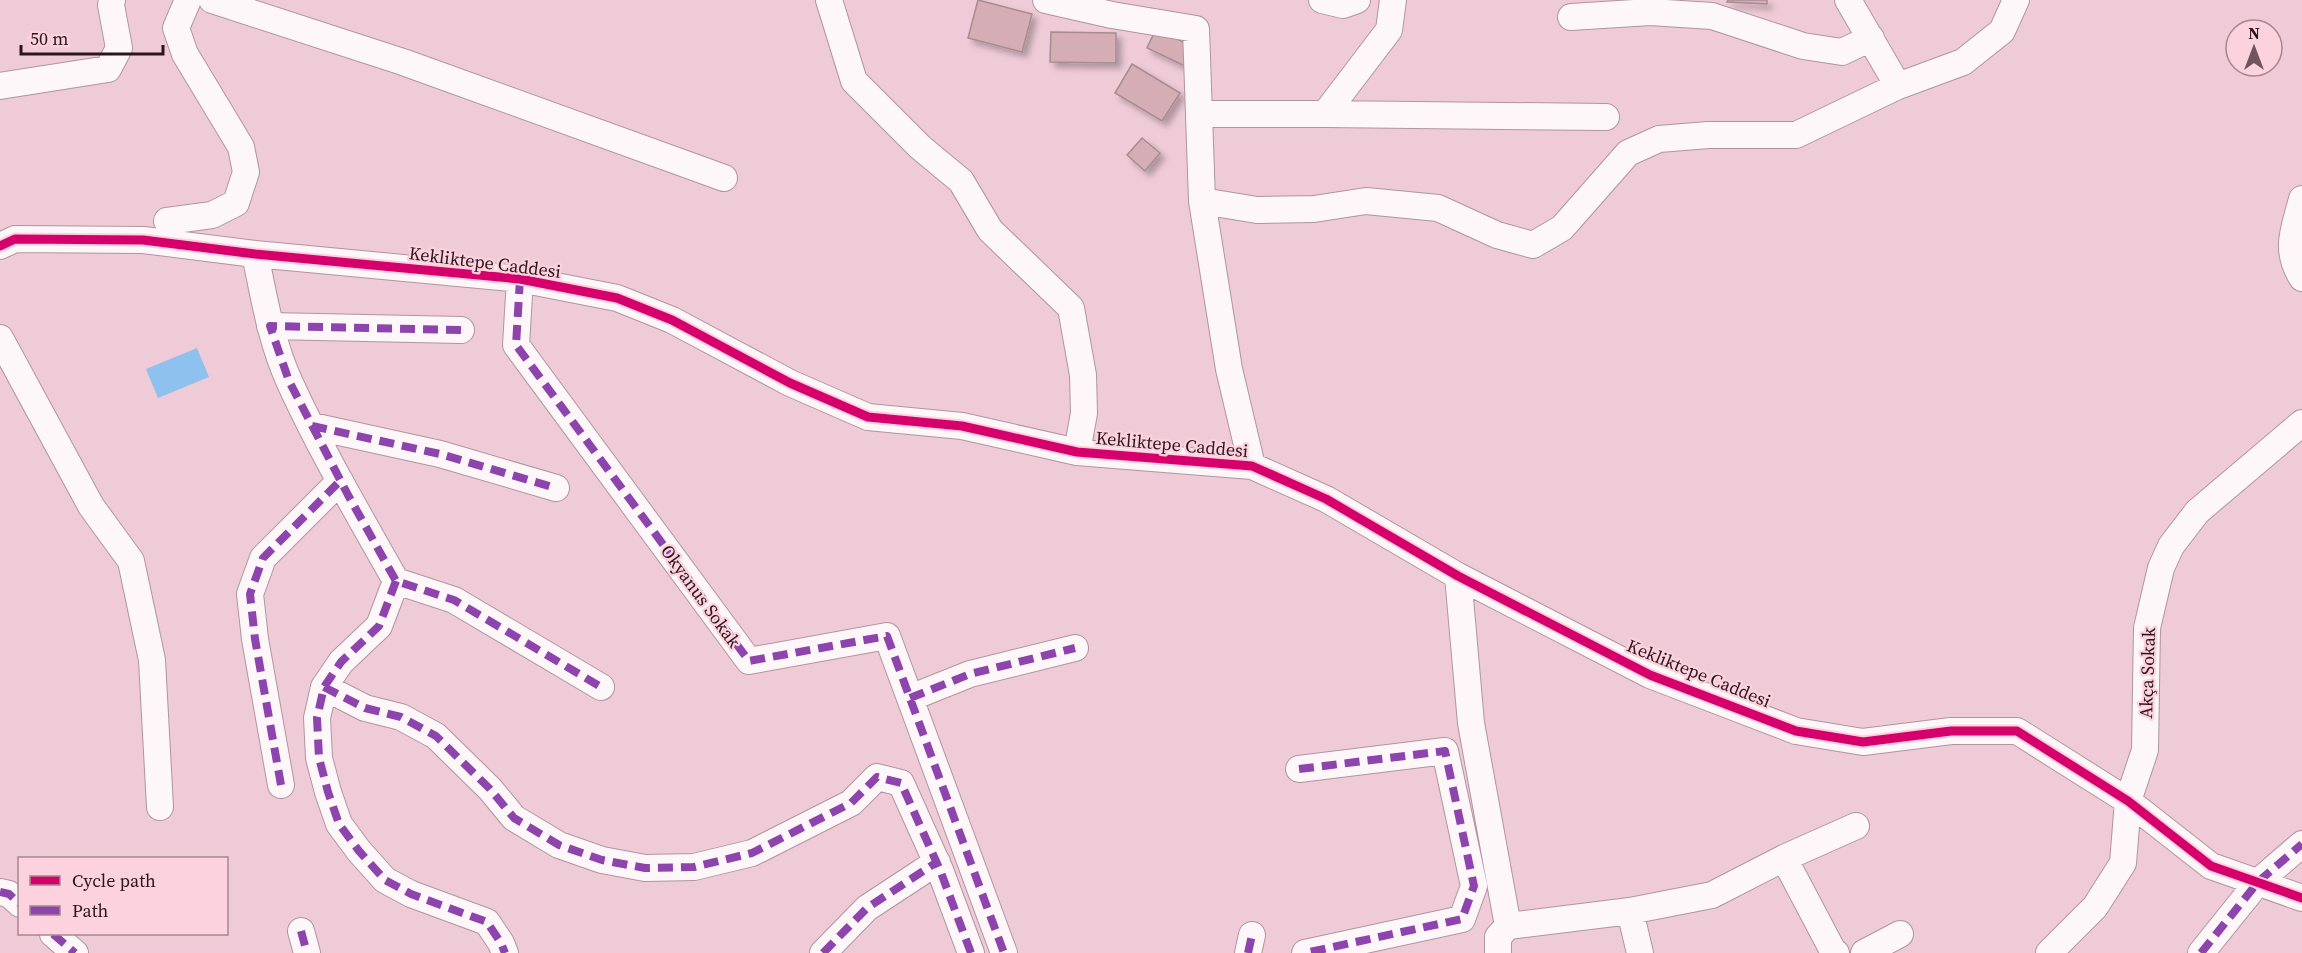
<svg xmlns="http://www.w3.org/2000/svg" width="2302" height="953" font-family="'Source Serif 4',serif">
	<style>
		.water { fill: #8ec1ed }
		.building { fill: #d5aeb5; stroke: #a68c91; stroke-width: 1.5; filter: url(#shadow) }
		.lines { fill: none; stroke-linecap: round; stroke-linejoin: round }
		.minor-casing { stroke: #b0959e; stroke-width: 28 }
		.minor { stroke: #fdf7f9; stroke-width: 26 }
		.quiet { stroke: #8e44ad; stroke-width: 8; stroke-dasharray: 15 8; stroke-linecap: butt }
		.cycleway-casing { stroke: #fbd2de; stroke-width: 13 }
		.cycleway { stroke: #d6006c; stroke-width: 9 }
		.labels { text-anchor: middle; dominant-baseline: central; stroke-width: 4.5; stroke-linejoin: round; paint-order: stroke }
		.street-label { font-size: 18px; fill: #2c151d; stroke: #fbd2de }
	</style>
	<defs>
		<filter id="shadow"><feDropShadow dx="5" dy="5" stdDeviation="3" flood-color="#0004"/></filter>
	</defs>
	<rect width="100%" height="100%" fill="#efcbd7"/>
	<!-- water -->
	<path class="water" d="M197,348L209,377L158,398L146,369Z"/>
	<!-- building -->
	<path class="building" d="M978,0L1032,14L1022,52L968,38Z
		M1728,0H1767V4L1727,2Z
		M1156,29L1194,47L1185,66L1147,48Z
		M1051,32L1116,33V63L1050,62Z
		M1132,64L1180,93L1162,121L1115,93Z
		M1142,138L1160,153L1145,171L1127,155Z"/>
	<g class="lines">
		<defs>
			<path id="minor" d="M212,0L403,62L724,178
				M829,0L854,81L920,147L961,181L990,230L1071,308L1083,375L1084,413L1077,452
				M1046,0L1112,15L1196,29L1202,201L1229,369L1252,466
				M1322,0L1343,5L1357,0
				M1848,0L1898,86
				M1571,17L1650,12L1712,16L1803,46L1842,52L1871,38
				M0,86L108,69L119,48L111,5L112,0
				M1199,114H1325L1389,30L1393,0
				M1325,114L1606,117
				M2302,199C2294,230 2284,249 2302,278
				M1202,201L1257,210L1314,209L1366,201L1438,208L1497,235L1533,245L1562,228L1628,153L1659,139L1708,135H1796L1898,86L1963,62L2002,31L2016,0
				M167,221L212,215L236,203L246,172L241,147L185,54L176,28L188,0
				M0,246L15,239L143,240L255,254L520,279L617,298L672,320L790,383L868,417L962,426L1077,452L1252,466L1326,499L1458,576L1650,675L1796,731L1863,742L1951,731H2017L2128,801L2211,866L2302,898
				M255,254C264,297 271,342 290,383C320,449 360,517 396,581L454,600L601,687
				M520,279L516,345L749,661L887,636L1004,953
				M270,326L461,330
				M0,338L91,506L131,561L152,660L160,807
				M312,426L440,454L556,488
				M1458,576L1471,723L1508,926L1630,911L1712,895L1784,858L1856,826
				M396,581L379,626L341,662L324,687L317,718L319,758L328,792L339,824L359,851L385,880L411,894L487,922L501,943L505,953
				M324,687L365,708L401,717L436,736L490,789L514,818L559,845L602,860L645,868L694,867L752,853L851,803L877,777L901,783L940,870L971,953
				M910,698L970,674L1075,648
				M1299,769L1445,751L1474,886L1462,919L1305,953
				M281,785L255,639L250,594L263,558L340,481
				M1784,858L1833,951L1836,953
				M0,892L9,894L20,904
				M1630,911L1640,953
				M301,931L307,953
				M53,934L75,953
				M823,953L867,908L937,862
				M1248,953L1252,935
				M1498,953V937L1508,926
				M1864,953L1900,934
				M2049,953L2095,907L2123,863L2128,801L2145,750L2147,628L2161,568L2171,546L2197,512L2302,423
				M2201,953L2258,882L2302,844"/>
		</defs>
		<!-- minor casing -->
		<use href="#minor" class="minor-casing"/>
		<!-- minor -->
		<use href="#minor" class="minor"/>
		<!-- quiet -->
		<path class="quiet" d="M520,279L516,345L749,661L887,636L1004,953
			M461,330L270,326L289,381L348,495L396,581L454,600L601,687
			M312,426L440,454L556,488
			M396,581L379,626L341,662L324,687L317,718L319,758L328,792L339,824L359,851L385,880L411,894L487,922L501,943L505,953
			M324,687L365,708L401,717L436,736L490,789L514,818L559,845L602,860L645,868L694,867L752,853L851,803L877,777L901,783L940,870L971,953
			M910,698L970,674L1075,648
			M1299,769L1445,751L1474,886L1462,919L1305,953
			M281,785L255,639L250,594L263,558L340,481
			M0,892L9,894L20,904
			M301,931L307,953
			M53,934L75,953
			M823,953L867,908L937,862
			M1248,953L1252,935
			M2201,953L2258,882L2302,844"/>
		<defs>
			<path id="cycleway" d="M0,246L15,239L143,240L255,254L520,279L617,298L672,320L790,383L868,417L962,426L1077,452L1252,466L1326,499L1458,576L1650,675L1796,731L1863,742L1951,731H2017L2128,801L2211,866L2302,898"/>
		</defs>
		<!-- cycleway casing -->
		<use href="#cycleway" class="cycleway-casing"/>
		<!-- cycleway -->
		<use href="#cycleway" class="cycleway"/>
	</g>
	<g class="labels">
		<!-- street labels -->
		<g class="street-label">
			<text transform="translate(485 262) rotate(7)">Kekliktepe Caddesi</text>
			<text transform="translate(1172 444) rotate(5)">Kekliktepe Caddesi</text>
			<text transform="translate(701 596) rotate(54)">Okyanus Sokak</text>
			<text transform="translate(1699 673) rotate(22)">Kekliktepe Caddesi</text>
			<text transform="translate(2147 673) rotate(-88)">Akça Sokak</text>
		</g>
	</g>
	<!-- legend -->
	<rect x="18" y="857" width="210" height="78" fill="#fbd2de" stroke="#a88691" stroke-width="1.5"/>
	<rect x="30" y="876" width="30" height="9" fill="#d6006c" stroke="#a88691" stroke-width="1.5"/>
	<text x="72" y="887" font-size="18" fill="#2c151d">Cycle path</text>
	<rect x="30" y="906" width="30" height="9" fill="#8e44ad" stroke="#a88691" stroke-width="1.5"/>
	<text x="72" y="917" font-size="18" fill="#2c151d">Path</text>
	<!-- north arrow -->
	<g transform="translate(2254 48)"><circle r="28" fill="#fbd2de" stroke="#a88691" stroke-width="1.5"/>
	<path d="M0-4.5L10 22L0 15L-10 22Z" fill="#70555e"/>
	<text y="-9" font-size="16" font-weight="bold" text-anchor="middle" fill="#2c151d">N</text>
	</g>
	<!-- scale -->
	<path d="M21 45v9h142v-9" fill="none" stroke="#2c151d" stroke-width="3"/>
	<text x="30" y="45" font-size="18" fill="#2c151d" stroke="#fbd2de" stroke-width="4.5" paint-order="stroke">50 m</text>
</svg>
